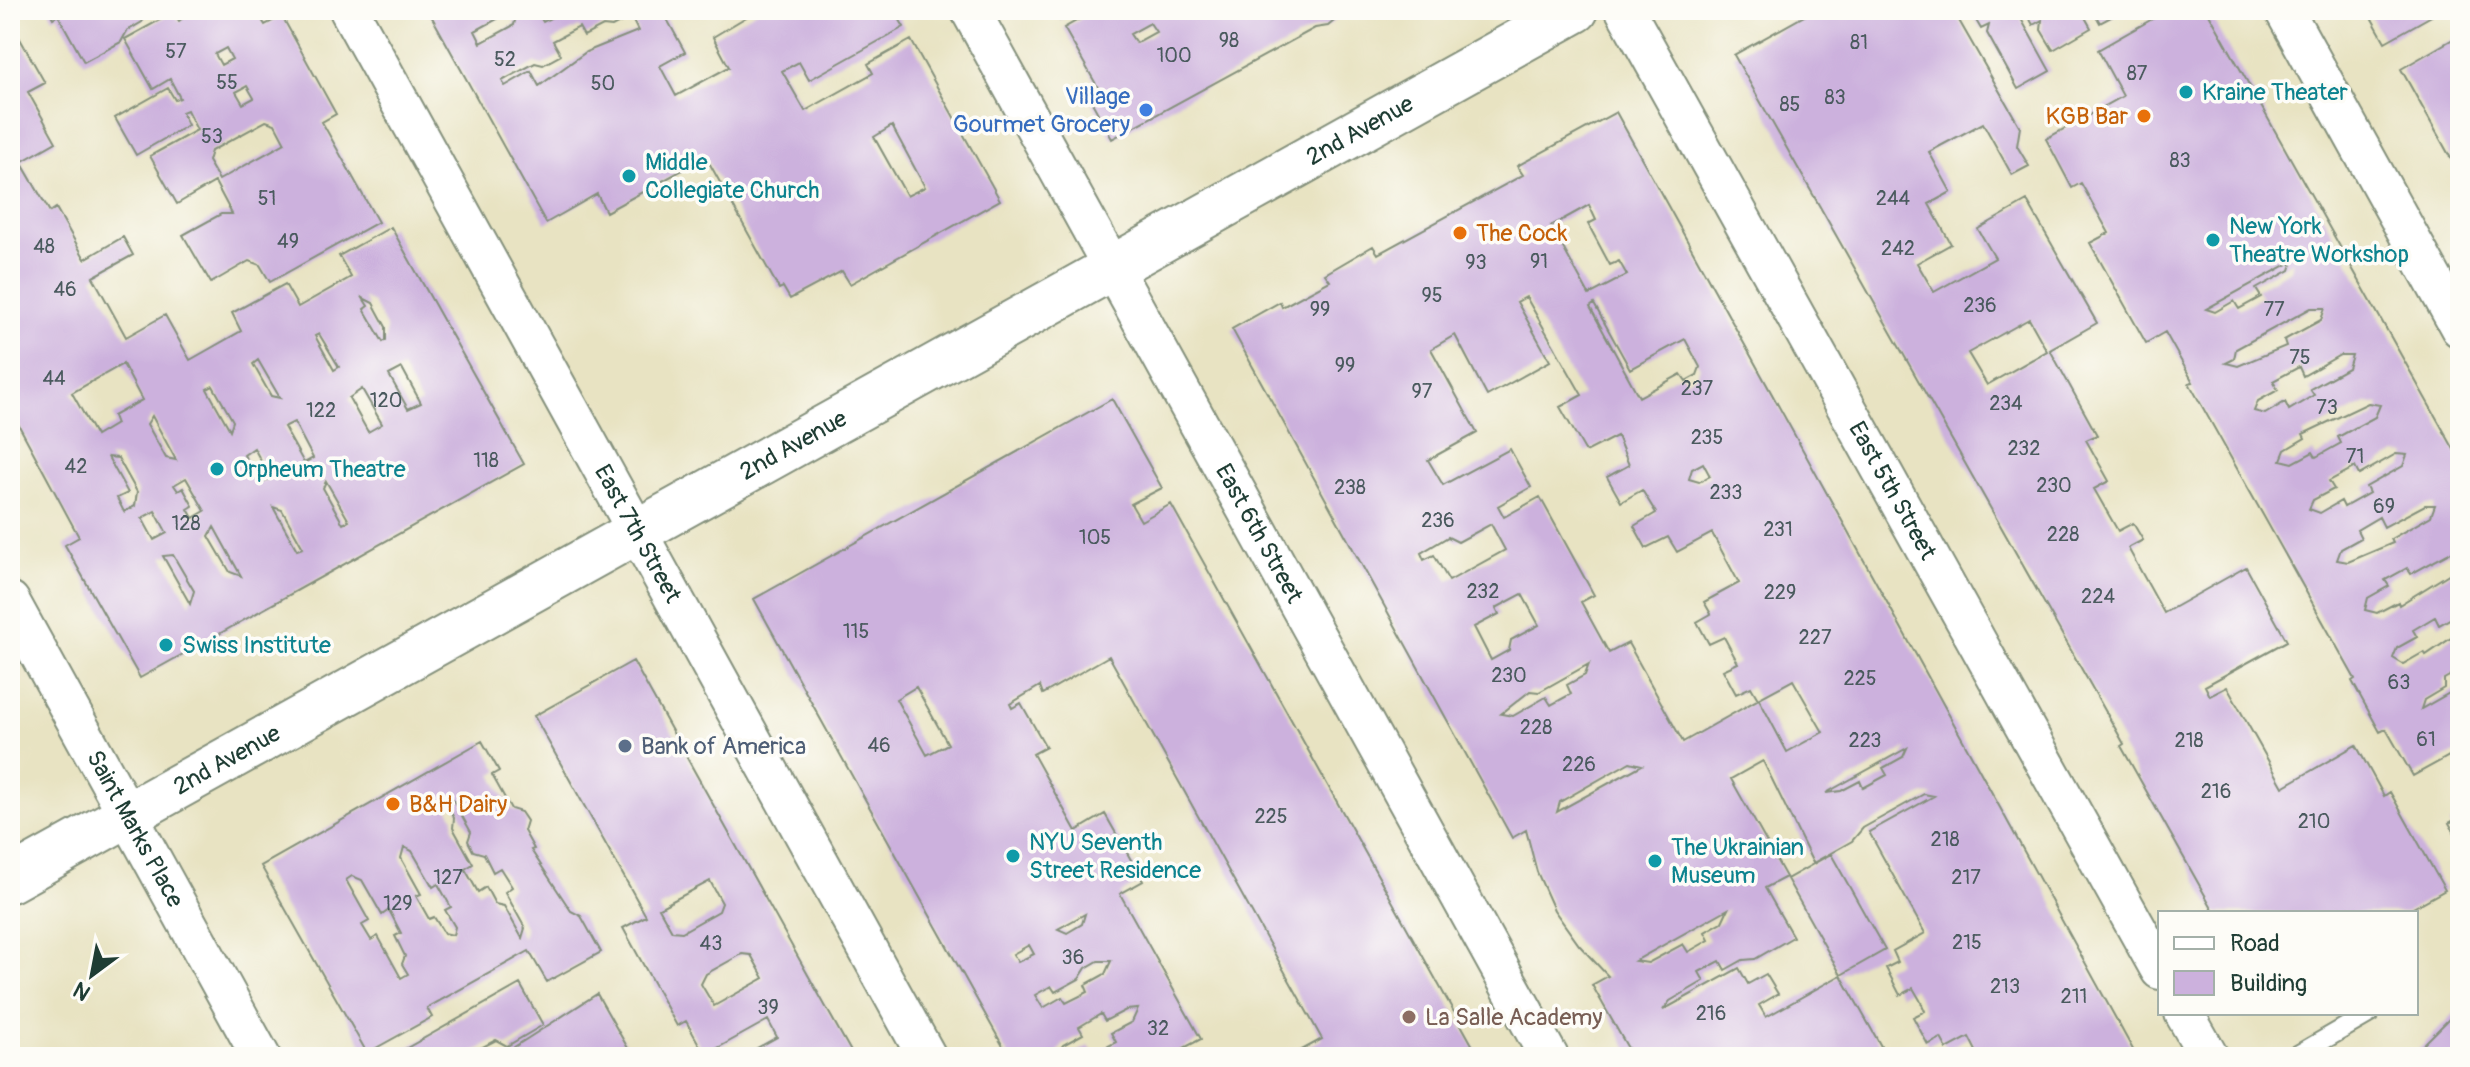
<svg xmlns="http://www.w3.org/2000/svg" width="2470" height="1067" font-family="Pangolin,sans-serif">
	<style>
		.building { fill: #ccb1dd; fill-rule: evenodd }
		.lines { fill: none; stroke-linecap: round; stroke-linejoin: round }
		.service-casing { stroke: #84907b; stroke-width: 22 }
		.minor-casing { stroke: #84907b; stroke-width: 42 }
		.primary-casing { stroke: #84907b; stroke-width: 48 }
		.service { stroke: #fff; stroke-width: 18 }
		.minor { stroke: #fff; stroke-width: 38 }
		.primary { stroke: #fff; stroke-width: 44 }
		.culture-dot { fill: #0f9aa8; stroke: #fdfcf7; stroke-width: 3 }
		.shop-dot { fill: #3f7fe0; stroke: #fdfcf7; stroke-width: 3 }
		.food-dot { fill: #e8710a; stroke: #fdfcf7; stroke-width: 3 }
		.service-dot { fill: #5c6f8a; stroke: #fdfcf7; stroke-width: 3 }
		.education-dot { fill: #8d6e63; stroke: #fdfcf7; stroke-width: 3 }
		.labels { text-anchor: middle; dominant-baseline: central; stroke-width: 7; stroke-linejoin: round; paint-order: stroke }
		.number-label { font-size: 20px; fill: #4a5a5e }
		.culture-label { font-size: 24px; fill: #0d838f; stroke: #fdfcf7; text-anchor: start }
		.shop-label { font-size: 24px; fill: #366cbe; stroke: #fdfcf7; text-anchor: end }
		.food-label { font-size: 24px; fill: #c56008; stroke: #fdfcf7; text-anchor: start }
		.street-label { font-size: 24px; fill: #1f3d34; stroke: #fdfcf7 }
		.service-label { font-size: 24px; fill: #4e5e75; stroke: #fdfcf7; text-anchor: start }
		.education-label { font-size: 24px; fill: #785e54; stroke: #fdfcf7; text-anchor: start }
	</style>
	<rect width="100%" height="100%" fill="#fdfcf7"/>
	<filter id="ink" filterUnits="userSpaceOnUse"><feTurbulence type="fractalNoise" baseFrequency=".0125" numOctaves="2"/><feDisplacementMap in="SourceGraphic" scale="16" xChannelSelector="R" yChannelSelector="G"/><feConvolveMatrix kernelMatrix="1 2 1 2 8 2 1 2 1" color-interpolation-filters="sRGB"/></filter>
	<filter id="wash" filterUnits="userSpaceOnUse"><feTurbulence type="fractalNoise" baseFrequency=".006" numOctaves="4" result="noise"/><feDisplacementMap in="SourceGraphic" scale="32" xChannelSelector="R" yChannelSelector="G"/><feGaussianBlur stdDeviation="1.8" result="paint"/><feColorMatrix in="noise" values="0 0 0 0 0 0 0 0 0 0 0 0 0 0 0 0 0 1.4 0 .05"/><feComposite in="paint" operator="in"/></filter>
	<g filter="url(#wash)">
		<rect width="100%" height="100%" fill="#e8e3c2"/>
		<g id="blocks">
			<!-- building -->
			<path class="building" d="M49,10H149L142,22L127,31L121,42L84,62L58,15L53,18Z
				M193,10H256L265,25L282,16L336,114L322,122L378,222L270,282L260,265L249,261L211,283L183,235L221,214H232L215,182L177,204L150,156L197,130L187,110L182,112L188,125L136,155L115,118L168,88L175,100L180,98L170,79L153,89L125,39L174,12L179,21ZM226,48L232,59L221,65L215,54ZM247,86L254,98L243,104L236,92ZM266,121L275,124L285,143L219,180L208,161L211,151Z
				M428,10H536L543,22L565,10H662L685,52L660,66L676,96L729,67L713,37L758,10H894L904,27L809,80L799,62L782,71L805,111L873,73L868,64L911,40L1000,200L850,284L842,271L790,299L783,287L779,289L706,157L606,212L597,194L546,223ZM508,13L516,16L514,25L481,43L475,31ZM631,17L638,31L586,52L539,86L531,71L505,86L502,81L535,63L543,65L561,55L553,41L579,27L584,36L603,26L612,27ZM892,126L925,187L907,196L874,137Z
				M1055,10H1078L1060,20Z
				M1096,10H1347L1328,26L1315,28L1112,139L1089,97L1100,91L1064,28ZM1150,23L1156,32L1136,43L1130,34Z
				M1815,10H1953L2020,127L2017,146L2029,166L2012,175L1983,123L1929,152L1951,192L1929,204L1951,244L1917,263L1934,292L1995,258L1978,229L2027,201L2097,323L2050,350L2097,435L2086,440L2109,481L2094,489L2118,531L2133,523L2143,540L2128,548L2164,613L2246,567L2287,641L2205,686L2210,696L2227,687L2283,787L2356,745L2384,796L2390,792L2445,890L2404,913H2215L2121,746L2124,744L1734,55ZM2029,319L2047,351L1987,385L1968,353Z
				M1970,10H2017L2011,13L2019,15L2050,71L2018,89L1987,33L1989,25L1981,29Z
				M2025,10H2081L2091,28L2053,50L2041,30L2042,20L2033,25Z
				M2093,10H2124L2100,23Z
				M2149,10H2207L2460,460V554L2451,552L2411,574L2407,568L2385,580L2389,586L2368,598L2365,610L2377,613L2398,602L2399,605L2460,567V613L2439,625L2435,617L2413,630L2417,637L2397,648L2393,658L2403,664L2424,652L2426,655L2460,632V670L2444,679V688L2424,700L2421,709L2460,687V750L2413,776L2386,729L2380,732L2352,681L2355,679L2189,383L2193,382L2165,332L2146,343L2090,243L2109,233L2081,183L2072,188L2046,139L2123,96L2098,50L2154,18ZM2293,261L2290,270L2256,289L2261,297L2239,309L2234,301L2215,312L2206,309ZM2311,308H2325L2321,320L2284,340L2286,346L2238,366L2226,363L2234,359L2236,349ZM2340,355H2352L2348,368L2310,389L2314,395L2289,410L2285,402L2265,414L2254,411L2258,401L2278,390L2273,381L2299,367L2303,376ZM2368,403L2380,405L2375,417L2338,437L2341,443L2316,457L2313,452L2293,463L2281,460L2285,450L2305,438L2303,434ZM2396,454L2407,455L2403,466L2366,487L2369,493L2344,507L2341,501L2320,513L2309,509L2313,500L2334,489L2329,481L2355,467L2359,475ZM2425,505H2435L2431,516L2391,539L2393,543L2348,562L2337,560L2341,549L2361,538L2357,530L2379,517L2384,527Z
				M2367,10H2442L2385,42Z
				M10,21L45,83L28,92L56,142L21,162L50,212L56,208L85,259L123,237L133,255L93,277L126,337L165,315L190,360L241,331L232,313L285,284L298,307L351,277L339,256L391,227L524,464L140,678L65,545L79,537L10,409ZM363,298L373,303L386,327V340L383,342L364,309L368,306ZM319,334L339,367L334,370L315,336ZM258,360L280,398L271,396L253,364ZM123,364L142,400L113,416L116,424L96,436L72,393ZM402,368L421,403L408,409L389,375ZM213,386L233,421L230,430L207,389ZM362,389L382,424L368,432L349,398ZM152,416L176,460L166,458L147,424ZM294,422L313,458L304,463L284,427ZM254,448L270,478L260,483L244,455ZM108,457L118,458L137,492L135,506L124,512L117,498L128,493ZM186,478L205,511L193,518L188,509L193,506L183,488L178,491L174,485ZM326,481L349,521L343,524L323,488ZM273,507L282,510L303,548L297,550ZM155,511L167,533L154,540L142,518ZM214,527L241,576L230,572L209,536ZM173,555L194,591L190,604L163,556Z
				M2460,35V169L2458,171L2401,69Z
				M1616,112L1898,622L2137,1057H1979L1969,1037L1947,1049L1941,1038L1928,1045L1913,1017L1925,1011L1920,1000L1913,988L1900,995L1886,968L1898,962L1893,951L1925,933L1869,832L1934,796L1924,794L1863,828L1852,841L1813,863L1763,761L1731,779L1786,877L1765,888L1793,937L1755,959L1743,960L1725,970L1720,961L1699,972L1704,981L1670,1001L1663,1010L1739,968L1748,984L1766,974L1778,994L1759,1005L1766,1017L1841,975L1887,1057H1633L1592,985L1608,976L1579,945L1554,910L1537,872L1526,830L1512,838L1232,329L1280,302L1282,307L1330,281L1325,274L1373,246L1378,254L1523,175L1517,166ZM1589,205L1596,220L1588,224L1610,265L1619,261L1627,275L1589,295L1551,226ZM1526,297L1582,395L1560,407L1586,452L1617,436L1629,465L1607,477L1621,502L1642,490L1656,513L1634,526L1646,548L1668,537L1677,552L1712,533L1739,583L1704,602L1711,614L1697,622L1709,644L1724,637L1738,663L1723,670L1736,694L1751,687L1758,699L1793,680L1823,732L1787,752L1759,699L1683,742L1628,643L1609,653L1581,602L1594,595L1540,497L1504,517L1498,506L1531,487L1510,449L1443,485L1428,460L1477,433L1431,349L1455,335L1487,396L1550,361L1517,302ZM1594,304L1630,369L1685,339L1700,367L1697,375L1686,381L1681,374L1639,397L1590,307ZM1703,463L1710,476L1699,482L1689,479L1692,469ZM1491,524L1505,550L1449,581L1434,555L1424,560L1421,553L1448,537L1458,542ZM1522,594L1539,625L1511,640L1509,650L1491,660L1474,627L1499,614L1496,608ZM1589,664L1585,675L1567,685L1571,694L1551,705L1546,697L1513,716L1501,714L1530,691L1539,692ZM1907,748L1903,757L1883,768L1887,775L1863,788L1860,781L1841,791L1826,793ZM1630,762L1642,765L1557,812L1560,802ZM1728,909L1722,922L1705,932L1709,940L1688,952L1683,944L1648,963L1635,961Z
				M1112,399L1162,488L1131,504L1141,521L1171,504L1479,1057H1289L1322,1039L1109,656L1043,694L1040,686L1010,704L1012,708L1021,703L1046,747L1033,754L1076,831L1105,814L1143,881L1120,894L1201,1039L1167,1057H1069L1089,1046L1094,1054L1116,1042L1111,1033L1132,1022L1138,1009L1126,1010L1105,1021L1101,1014L1079,1027L1083,1034L1063,1045L1057,1054L1064,1057H1009L861,792L754,599ZM916,687L948,744L927,755L896,699ZM1085,914L1082,924L1067,933L1058,929ZM1029,945L1034,954L1018,962L1013,954ZM1098,961H1111L1105,974L1085,985L1088,992L1066,1003L1062,997L1043,1008L1035,995L1051,986L1055,992L1079,979L1086,968Z
				M633,661L827,1009L854,1057H741L777,1037L768,1020L705,1055L686,1021L677,1026L623,928L646,916L534,716ZM710,881L722,903L719,911L682,932L672,931L659,908ZM742,954L751,955L764,978L714,1006L701,984L706,974Z
				M482,741L499,771L492,775L511,809L521,812L527,821L524,831L534,849L531,850L571,911L581,916L601,952L547,982L529,951L427,1008L432,1017L367,1053L261,866ZM452,798L471,832L468,841L473,851L484,854L493,872L500,868L512,887L505,892L525,928L522,938L504,906L495,904L486,887L478,892L465,869L473,864L453,828L454,818L445,802ZM404,847L412,851L433,887L438,884L451,907L445,910L455,927L453,935L444,933L434,917L429,919L416,896L421,894L401,858ZM352,876L362,880L382,915L389,910L401,933L395,936L405,956L402,964L408,974L401,978L378,936L371,940L362,925L369,921L346,880Z
				M2460,817V842L2449,823Z
				M1831,854L1885,950L1841,975L1787,879Z
				M520,984L543,1025L507,1046L496,1040L464,1057H391Z
				M597,994L633,1057H511L514,1055L511,1049Z
				M2460,1008V1057H2425L2418,1050Z"/>
		</g>
	</g>
	<g filter="url(#ink)">
		<use href="#blocks" fill-opacity="0" stroke="#84907b" stroke-width="2"/>
		<g class="lines">
			<defs>
				<path id="service" d="M2294,1057L2370,1013"/>
				<g id="minor">
					<path id="s1" d="M349,10L927,1057"/>
					<path id="s2" d="M970,10L1549,1057"/>
					<path id="s3" d="M1625,10L2160,970"/>
					<path d="M2284,10L2460,328"/>
					<path id="s4" d="M10,601L261,1057"/>
					<path d="M2184,1013L2209,1057"/>
				</g>
				<g id="primary">
					<path id="s5" d="M10,880L1576,10"/>
				</g>
			</defs>
			<!-- service casing -->
			<use href="#service" class="service-casing"/>
			<!-- minor casing -->
			<use href="#minor" class="minor-casing"/>
			<!-- primary casing -->
			<use href="#primary" class="primary-casing"/>
			<!-- service -->
			<use href="#service" class="service"/>
			<!-- minor -->
			<use href="#minor" class="minor"/>
			<!-- primary -->
			<use href="#primary" class="primary"/>
		</g>
	</g>
	<!-- markers -->
	<g class="culture-dot">
		<circle cx="2186" cy="92" r="8"/>
		<circle cx="629" cy="176" r="8"/>
		<circle cx="2213" cy="240" r="8"/>
		<circle cx="217" cy="469" r="8"/>
		<circle cx="166" cy="645" r="8"/>
		<circle cx="1013" cy="856" r="8"/>
		<circle cx="1655" cy="861" r="8"/>
	</g>
	<circle class="shop-dot" cx="1146" cy="110" r="8"/>
	<g class="food-dot">
		<circle cx="2144" cy="116" r="8"/>
		<circle cx="1460" cy="233" r="8"/>
		<circle cx="393" cy="804" r="8"/>
	</g>
	<circle class="service-dot" cx="625" cy="746" r="8"/>
	<circle class="education-dot" cx="1409" cy="1017" r="8"/>
	<g class="labels">
		<!-- number labels -->
		<g class="number-label">
			<text x="1229" y="40">98</text>
			<text x="1859" y="42">81</text>
			<text x="176" y="51">57</text>
			<text x="1174" y="55">100</text>
			<text x="505" y="59">52</text>
			<text x="2137" y="73">87</text>
			<text x="227" y="82">55</text>
			<text x="603" y="83">50</text>
			<text x="1835" y="97">83</text>
			<text x="1790" y="104">85</text>
			<text x="212" y="136">53</text>
			<text x="2180" y="160">83</text>
			<text x="267" y="198">51</text>
			<text x="1893" y="198">244</text>
			<text x="288" y="241">49</text>
			<text x="44" y="246">48</text>
			<text x="1898" y="248">242</text>
			<text x="1539" y="261">91</text>
			<text x="1476" y="262">93</text>
			<text x="65" y="289">46</text>
			<text x="1432" y="295">95</text>
			<text x="1980" y="305">236</text>
			<text x="1320" y="309">99</text>
			<text x="2274" y="309">77</text>
			<text x="2300" y="357">75</text>
			<text x="1345" y="365">99</text>
			<text x="54" y="378">44</text>
			<text x="1697" y="388">237</text>
			<text x="1422" y="391">97</text>
			<text x="386" y="400">120</text>
			<text x="2006" y="403">234</text>
			<text x="2327" y="407">73</text>
			<text x="321" y="410">122</text>
			<text x="1707" y="437">235</text>
			<text x="2024" y="448">232</text>
			<text x="2355" y="456">71</text>
			<text x="486" y="460">118</text>
			<text x="76" y="466">42</text>
			<text x="2054" y="485">230</text>
			<text x="1350" y="487">238</text>
			<text x="1726" y="492">233</text>
			<text x="2384" y="506">69</text>
			<text x="1438" y="520">236</text>
			<text x="186" y="523">128</text>
			<text x="1778" y="529">231</text>
			<text x="2063" y="534">228</text>
			<text x="1095" y="537">105</text>
			<text x="1483" y="591">232</text>
			<text x="1780" y="592">229</text>
			<text x="2098" y="596">224</text>
			<text x="856" y="631">115</text>
			<text x="1815" y="637">227</text>
			<text x="1509" y="675">230</text>
			<text x="1860" y="678">225</text>
			<text x="2399" y="682">63</text>
			<text x="1536" y="727">228</text>
			<text x="2426" y="739">61</text>
			<text x="1865" y="740">223</text>
			<text x="2189" y="740">218</text>
			<text x="879" y="745">46</text>
			<text x="1579" y="764">226</text>
			<text x="2216" y="791">216</text>
			<text x="1271" y="816">225</text>
			<text x="2314" y="821">210</text>
			<text x="1945" y="839">218</text>
			<text x="448" y="877">127</text>
			<text x="1966" y="877">217</text>
			<text x="398" y="903">129</text>
			<text x="1967" y="942">215</text>
			<text x="711" y="943">43</text>
			<text x="1073" y="957">36</text>
			<text x="2005" y="986">213</text>
			<text x="2074" y="996">211</text>
			<text x="768" y="1007">39</text>
			<text x="1711" y="1013">216</text>
			<text x="1158" y="1028">32</text>
		</g>
		<!-- culture labels -->
		<g class="culture-label">
			<text x="2202" y="92">Kraine Theater</text>
			<text x="645" y="162">Middle<tspan x="645" dy="28">Collegiate Church</tspan></text>
			<text x="2229" y="226">New York<tspan x="2229" dy="28">Theatre Workshop</tspan></text>
			<text x="233" y="469">Orpheum Theatre</text>
			<text x="182" y="645">Swiss Institute</text>
			<text x="1029" y="842">NYU Seventh<tspan x="1029" dy="28">Street Residence</tspan></text>
			<text x="1671" y="847">The Ukrainian<tspan x="1671" dy="28">Museum</tspan></text>
		</g>
		<!-- shop labels -->
		<g class="shop-label">
			<text x="1130" y="96">Village<tspan x="1130" dy="28">Gourmet Grocery</tspan></text>
		</g>
		<!-- food labels -->
		<g class="food-label">
			<text x="2128" y="116" text-anchor="end">KGB Bar</text>
			<text x="1476" y="233">The Cock</text>
			<text x="409" y="804">B&amp;H Dairy</text>
		</g>
		<!-- street labels -->
		<g class="street-label">
			<text stroke="none"><textPath href="#s5" startOffset="1544">2nd Avenue</textPath></text>
			<text stroke="none"><textPath href="#s5" startOffset="896">2nd Avenue</textPath></text>
			<text stroke="none"><textPath href="#s3" startOffset="550">East 5th Street</textPath></text>
			<text stroke="none"><textPath href="#s1" startOffset="598">East 7th Street</textPath></text>
			<text stroke="none"><textPath href="#s2" startOffset="598">East 6th Street</textPath></text>
			<text stroke="none"><textPath href="#s5" startOffset="248">2nd Avenue</textPath></text>
			<text stroke="none"><textPath href="#s4" startOffset="260">Saint Marks Place</textPath></text>
		</g>
		<!-- service labels -->
		<g class="service-label">
			<text x="641" y="746">Bank of America</text>
		</g>
		<!-- education labels -->
		<g class="education-label">
			<text x="1425" y="1017">La Salle Academy</text>
		</g>
	</g>
	<!-- margin -->
	<rect width="2470" height="1067" fill="none" stroke="#fdfcf7" stroke-width="40"/>
	<!-- legend -->
	<rect x="2158" y="911" width="260" height="104" fill="#fdfcf7" stroke="#a4b0a9" stroke-width="2"/>
	<rect x="2174" y="937" width="40" height="12" fill="#ffffff" stroke="#a4b0a9" stroke-width="2"/>
	<text x="2230" y="951" font-size="24" fill="#1f3d34">Road</text>
	<rect x="2174" y="971" width="40" height="24" fill="#ccb1dd" stroke="#a4b0a9" stroke-width="2"/>
	<text x="2230" y="991" font-size="24" fill="#1f3d34">Building</text>
	<!-- north arrow -->
	<g transform="translate(92 975) rotate(212)" stroke="#fdfcf7" stroke-width="6" paint-order="stroke">
	<path d="M0-6L14 30L0 20L-14 30Z" fill="#1f3d34"/>
	<text y="-12" font-size="22" font-weight="bold" text-anchor="middle" fill="#1f3d34">N</text>
	</g>
</svg>
